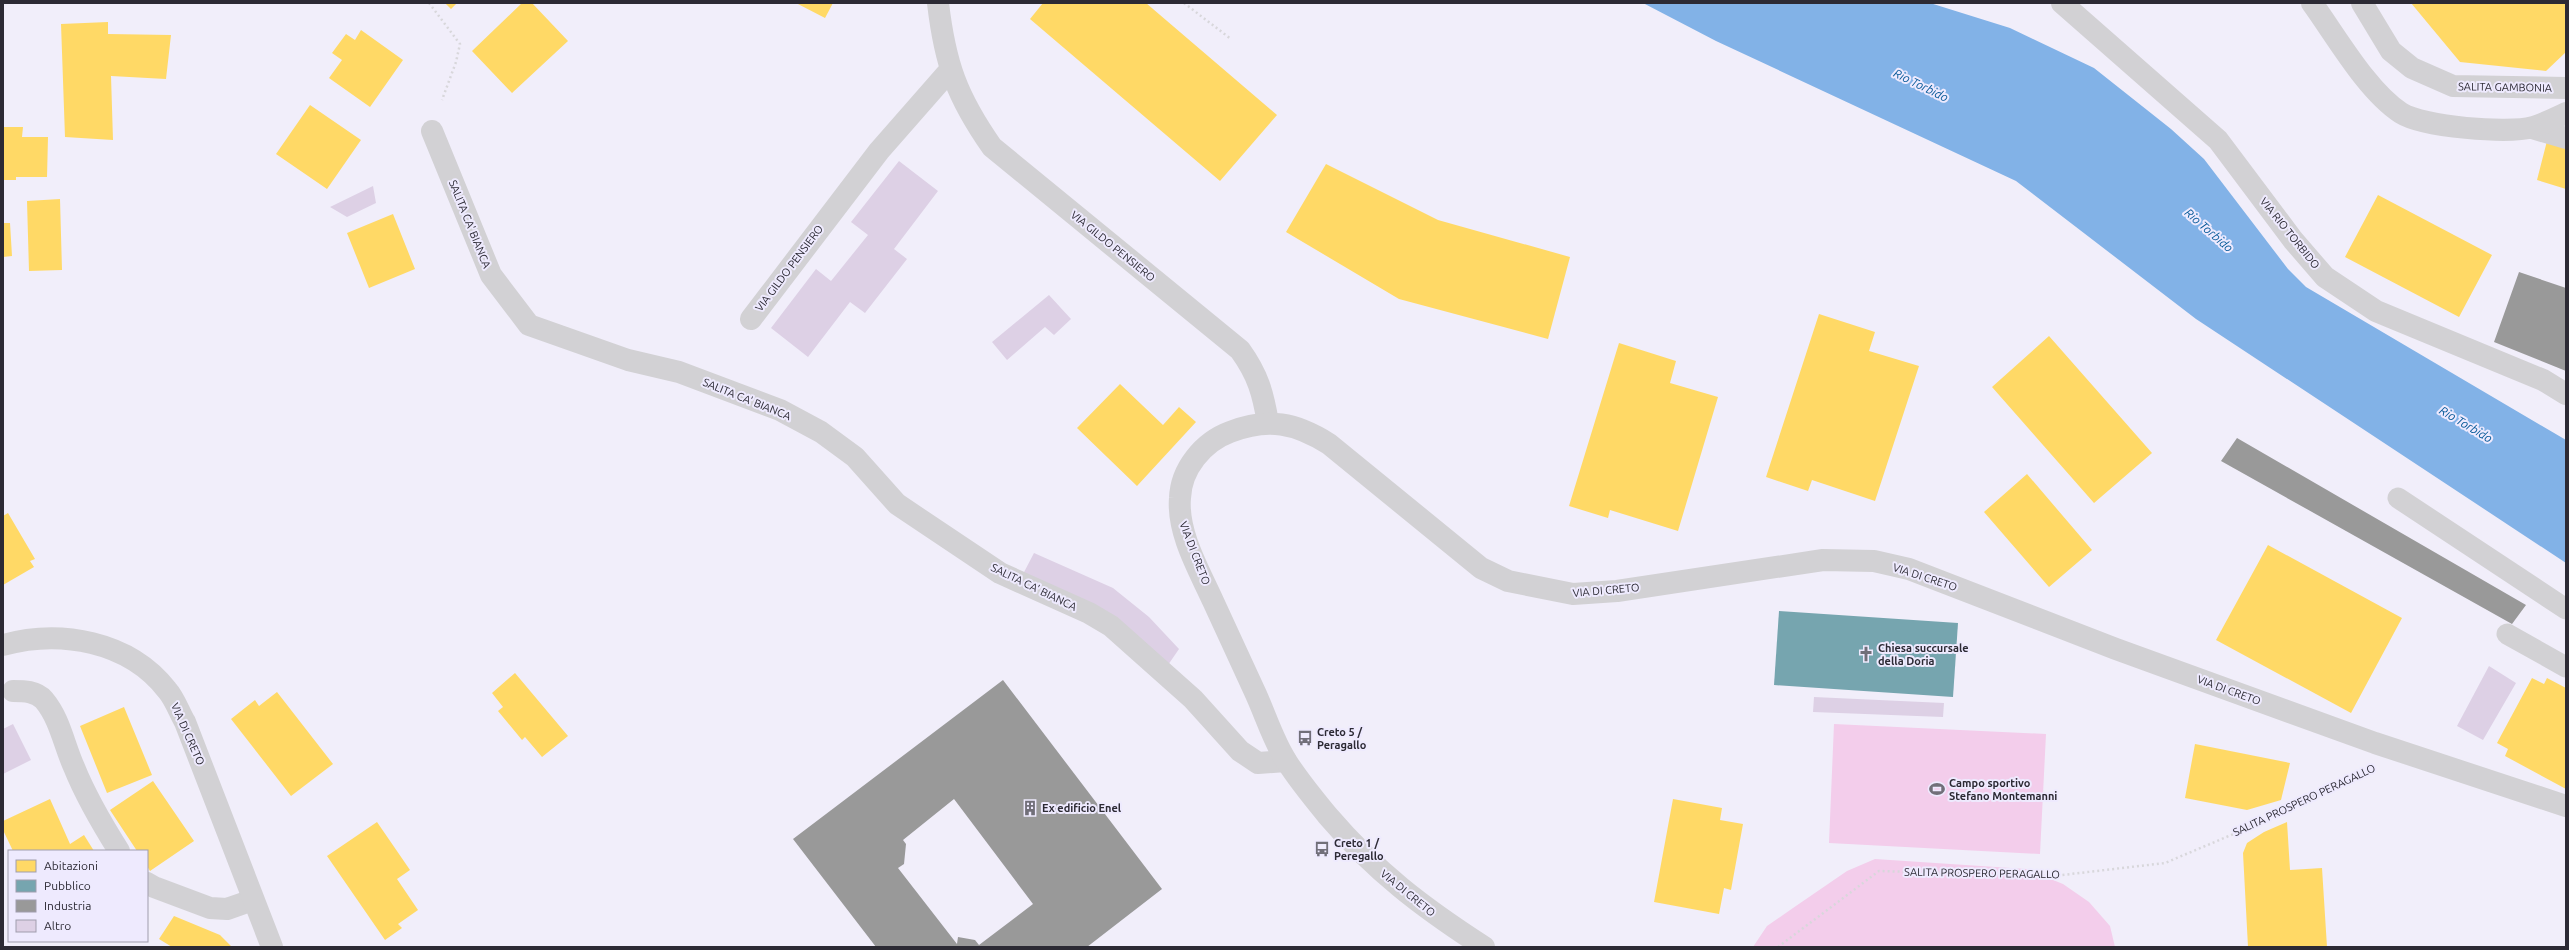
<svg xmlns="http://www.w3.org/2000/svg" width="2569" height="950" font-family="Ubuntu,sans-serif">
	<style>
		.green { fill: #f3cdeb }
		.water { fill: #82b2e7 }
		.homes { fill: #ffd966 }
		.public { fill: #76a5af }
		.industry { fill: #999; fill-rule: evenodd }
		.building { fill: #ddd0e5 }
		.lines { fill: none; stroke-linecap: round; stroke-linejoin: round }
		.path { stroke: #d8d7db; stroke-width: 2.5; stroke-dasharray: 2 3; stroke-linecap: butt }
		.service { stroke: #d2d1d4; stroke-width: 21 }
		.pedestrian { stroke: #d2d1d4; stroke-width: 22 }
		.minor { stroke: #d2d1d4; stroke-width: 22 }
		.secondary { stroke: #d2d1d4; stroke-width: 22 }
		.labels { text-anchor: middle; dominant-baseline: central; stroke-width: 4; stroke-linejoin: round; paint-order: stroke }
		.street-label { font-size: 11px; fill: #2c2a34; stroke: #eeeafe }
		.poi-label { font-size: 11px; font-weight: bold; fill: #2c2a34; stroke: #eeeafe; text-anchor: start }
		.water-label { font-size: 12px; font-style: italic; fill: #035797; stroke: #eeeafe }
	</style>
	<rect width="100%" height="100%" fill="#f1eefa"/>
	<!-- green -->
	<path class="green" d="M1834,724L2046,734L2040,854L1829,843Z
		M1875,859L2026,869L2063,884L2089,902L2110,926L2115,947H1753L1767,926L1793,908L1847,871Z"/>
	<!-- water -->
	<path class="water" d="M1643,3H1930L2010,28L2094,68L2171,129L2204,159L2288,269L2306,287L2566,440V563L2196,319L2016,181L1716,41Z"/>
	<!-- homes -->
	<path class="homes" d="M445,3H457L451,9Z
		M522,3H532L568,41L512,93L472,51Z
		M796,3H833L825,18Z
		M1043,3H1146L1277,115L1220,181L1030,19Z
		M2411,3H2566V52L2546,71L2460,62Z
		M108,22V34L171,35L166,79L111,76L113,140L65,137L61,24Z
		M361,30L403,60L370,107L329,78L342,60L332,53L346,34L355,40Z
		M310,105L361,140L327,189L276,154Z
		M3,127H23L22,137H48L47,177H16V180H3Z
		M2547,141L2566,148V189L2537,180Z
		M1326,164L1438,220L1570,257L1548,339L1399,299L1286,232Z
		M2378,195L2492,255L2459,317L2345,257Z
		M60,199L62,270L29,271L27,201Z
		M393,214L415,269L369,288L347,233Z
		M3,223H10L12,256L3,257Z
		M1819,314L1875,332L1869,351L1919,366L1875,501L1812,480L1808,491L1766,477Z
		M2049,336L2152,453L2094,503L1992,387Z
		M1619,343L1676,361L1670,383L1718,397L1678,531L1610,510L1608,518L1569,506Z
		M1120,384L1163,425L1179,407L1196,422L1137,486L1077,428Z
		M2027,474L2092,550L2049,587L1984,512Z
		M8,513L35,559L30,561L34,567L3,585V516Z
		M2268,545L2402,618L2351,713L2216,640Z
		M515,673L568,736L542,757L525,737L522,740L498,711L503,707L492,693Z
		M2532,678L2544,684L2547,678L2566,688V789L2505,756L2508,749L2497,743Z
		M277,692L333,764L291,796L231,719L255,700L259,706Z
		M124,707L152,775L107,793L80,726Z
		M2195,744L2290,763L2281,800L2247,810L2185,798Z
		M153,781L194,841L150,871L147,866V851H137L110,810Z
		M50,799L70,844L84,835L94,851H13L3,830V821Z
		M1673,799L1722,808L1720,820L1743,824L1731,890L1724,888L1719,914L1654,902Z
		M377,822L410,870L397,879L418,910L398,924L402,928L385,940L327,856Z
		M2287,822L2290,870L2322,868L2327,947H2248L2243,853L2247,843L2264,832Z
		M174,916L220,935L232,947H172L159,939Z"/>
	<!-- public -->
	<path class="public" d="M1779,611L1958,623L1953,697L1774,685Z"/>
	<!-- industry -->
	<path class="industry" d="M2519,272L2566,288V371L2494,342Z
		M2237,438L2526,605L2512,624L2221,461Z
		M1003,680L1162,889L1087,947H876L793,839ZM954,799L1033,904L979,945L975,940L958,937L957,944L898,868L904,864L906,844L903,840Z"/>
	<!-- building -->
	<path class="building" d="M899,161L938,191L894,249L907,259L865,313L850,302L808,357L771,328L816,269L831,281L868,235L851,222Z
		M373,186L376,203L347,217L330,207Z
		M1049,295L1071,319L1054,335L1045,327L1007,360L992,342Z
		M1034,553L1113,588L1149,617L1179,649L1168,665L1022,576Z
		M2489,666L2516,683L2483,740L2457,726Z
		M1814,697L1944,703L1943,717L1813,712Z
		M13,724L31,760L3,774V729Z"/>
	<g class="lines">
		<!-- path -->
		<path class="path" d="M429,3L460,44L456,62L442,100
			M1184,3L1231,39
			M1778,947L1879,871L2054,876L2165,863L2243,830L2358,774"/>
		<!-- service -->
		<path class="service" d="M2398,498L2566,609
			M2507,634L2566,667"/>
		<!-- pedestrian -->
		<path class="pedestrian" d="M2532,128L2566,138"/>
		<!-- minor -->
		<path class="minor" d="M938,3C945,64 957,97 992,147L1240,350C1258,375 1263,393 1268,423
			M2062,3L2218,140L2293,240L2325,277L2376,311L2543,380L2566,394
			M2312,3C2336,36 2367,91 2401,113C2423,127 2508,134 2533,127C2544,124 2555,118 2566,113
			M2362,3L2391,51L2412,68L2453,86L2566,88
			M432,131L491,275L529,325L628,360L679,372L780,410L821,432L855,457L897,504L1000,573L1089,613L1111,626L1193,699L1240,751L1258,763L1286,761
			M751,319L879,151L950,70
			M13,691C24,691 36,691 44,700C60,719 64,745 74,767C86,797 102,824 119,851
			M147,883L154,887L210,908L227,909L253,900"/>
		<!-- secondary -->
		<path class="secondary" d="M3,645C60,629 129,641 167,690C175,699 179,712 185,722L272,947
			M1484,947C1422,907 1376,872 1328,816C1314,799 1299,781 1287,762C1273,741 1265,713 1254,690C1240,660 1227,631 1213,601C1199,570 1177,533 1180,498C1181,469 1203,442 1230,432C1268,417 1296,423 1329,444L1481,568L1508,581L1573,594L1617,591L1823,560L1874,561L1909,569L2116,649L2375,743L2566,806"/>
	</g>
	<!-- icons -->
	<defs>
		<symbol id="church-bare" viewBox="-9 -9 18 18"><path d="M-1.2-6h2.4v3.5h3.3v2.4h-3.3V6h-2.4V-.1h-3.3v-2.4h3.3Z" fill="#716f79" stroke="#eeeafe" stroke-width="2.5" paint-order="stroke"/></symbol>
		<symbol id="bus-bare" viewBox="-9 -9 18 18"><path d="M-5-6H5V4H4V6H2V4H-2V6H-4V4H-5ZM-3.5-4V0h7V-4ZM-3.5 1.2v1.5H-2V1.2ZM2 1.2v1.5H3.5V1.2Z" fill="#716f79" stroke="#eeeafe" stroke-width="2.5" paint-order="stroke"/></symbol>
		<symbol id="stadium-bare" viewBox="-9 -9 18 18"><path d="M0-5a6.5 5 0 1 0 0 10a6.5 5 0 1 0 0-10ZM-3.5-1.8h7v3.6h-7Z" fill="#716f79" stroke="#eeeafe" stroke-width="2.5" paint-order="stroke"/></symbol>
		<symbol id="building-bare" viewBox="-9 -9 18 18"><path d="M-4-6H4V6H1V3H-1V6H-4ZM-2.5-4.3h1.7v1.8h-1.7ZM.8-4.3h1.7v1.8H.8ZM-2.5-1h1.7V.8h-1.7ZM.8-1h1.7V.8H.8Z" fill="#716f79" stroke="#eeeafe" stroke-width="2.5" paint-order="stroke"/></symbol>
	</defs>
	<g fill-rule="evenodd">
		<use href="#church-bare" x="1855" y="643" width="22" height="22"/>
		<use href="#bus-bare" x="1294" y="727" width="22" height="22"/>
		<use href="#stadium-bare" x="1926" y="778" width="22" height="22"/>
		<use href="#building-bare" x="1019" y="797" width="22" height="22"/>
		<use href="#bus-bare" x="1311" y="838" width="22" height="22"/>
	</g>
	<g class="labels">
		<!-- street labels -->
		<g class="street-label">
			<text transform="translate(2505 87) rotate(1)">SALITA GAMBONIA</text>
			<text transform="translate(470 224) rotate(68)">SALITA CA' BIANCA</text>
			<text transform="translate(2290 233) rotate(51)">VIA RIO TORBIDO</text>
			<text transform="translate(1113 246) rotate(39)">VIA GILDO PENSIERO</text>
			<text transform="translate(789 268) rotate(-53)">VIA GILDO PENSIERO</text>
			<text transform="translate(747 399) rotate(22)">SALITA CA' BIANCA</text>
			<text transform="translate(1195 553) rotate(69)">VIA DI CRETO</text>
			<text transform="translate(1925 577) rotate(18)">VIA DI CRETO</text>
			<text transform="translate(1034 587) rotate(26)">SALITA CA' BIANCA</text>
			<text transform="translate(1606 590) rotate(-5)">VIA DI CRETO</text>
			<text transform="translate(2229 690) rotate(20)">VIA DI CRETO</text>
			<text transform="translate(188 734) rotate(66)">VIA DI CRETO</text>
			<text transform="translate(2304 800) rotate(-25)">SALITA PROSPERO PERAGALLO</text>
			<text transform="translate(1982 873) rotate(1)">SALITA PROSPERO PERAGALLO</text>
			<text transform="translate(1408 893) rotate(39)">VIA DI CRETO</text>
		</g>
		<!-- poi labels -->
		<g class="poi-label">
			<text x="1878" y="648">Chiesa succursale<tspan x="1878" dy="13">della Doria</tspan></text>
			<text x="1317" y="732">Creto 5 /<tspan x="1317" dy="13">Peragallo</tspan></text>
			<text x="1949" y="783">Campo sportivo<tspan x="1949" dy="13">Stefano Montemanni</tspan></text>
			<text x="1042" y="808">Ex edificio Enel</text>
			<text x="1334" y="843">Creto 1 /<tspan x="1334" dy="13">Peregallo</tspan></text>
		</g>
		<!-- water labels -->
		<g class="water-label">
			<text transform="translate(1921 85) rotate(26)">Rio Torbido</text>
			<text transform="translate(2209 230) rotate(41)">Rio Torbido</text>
			<text transform="translate(2466 424) rotate(31)">Rio Torbido</text>
		</g>
	</g>
	<!-- border -->
	<rect width="2569" height="950" fill="none" stroke="#2c2a34" stroke-width="8"/>
	<!-- legend -->
	<rect x="8" y="850" width="140" height="92" fill="#eeeafe" stroke="#a09dad"/>
	<rect x="16" y="860" width="20" height="12" fill="#ffd966" stroke="#a09dad"/>
	<text x="44" y="870" font-size="12" fill="#2c2a34">Abitazioni</text>
	<rect x="16" y="880" width="20" height="12" fill="#76a5af" stroke="#a09dad"/>
	<text x="44" y="890" font-size="12" fill="#2c2a34">Pubblico</text>
	<rect x="16" y="900" width="20" height="12" fill="#999999" stroke="#a09dad"/>
	<text x="44" y="910" font-size="12" fill="#2c2a34">Industria</text>
	<rect x="16" y="920" width="20" height="12" fill="#ddd0e5" stroke="#a09dad"/>
	<text x="44" y="930" font-size="12" fill="#2c2a34">Altro</text>
</svg>
